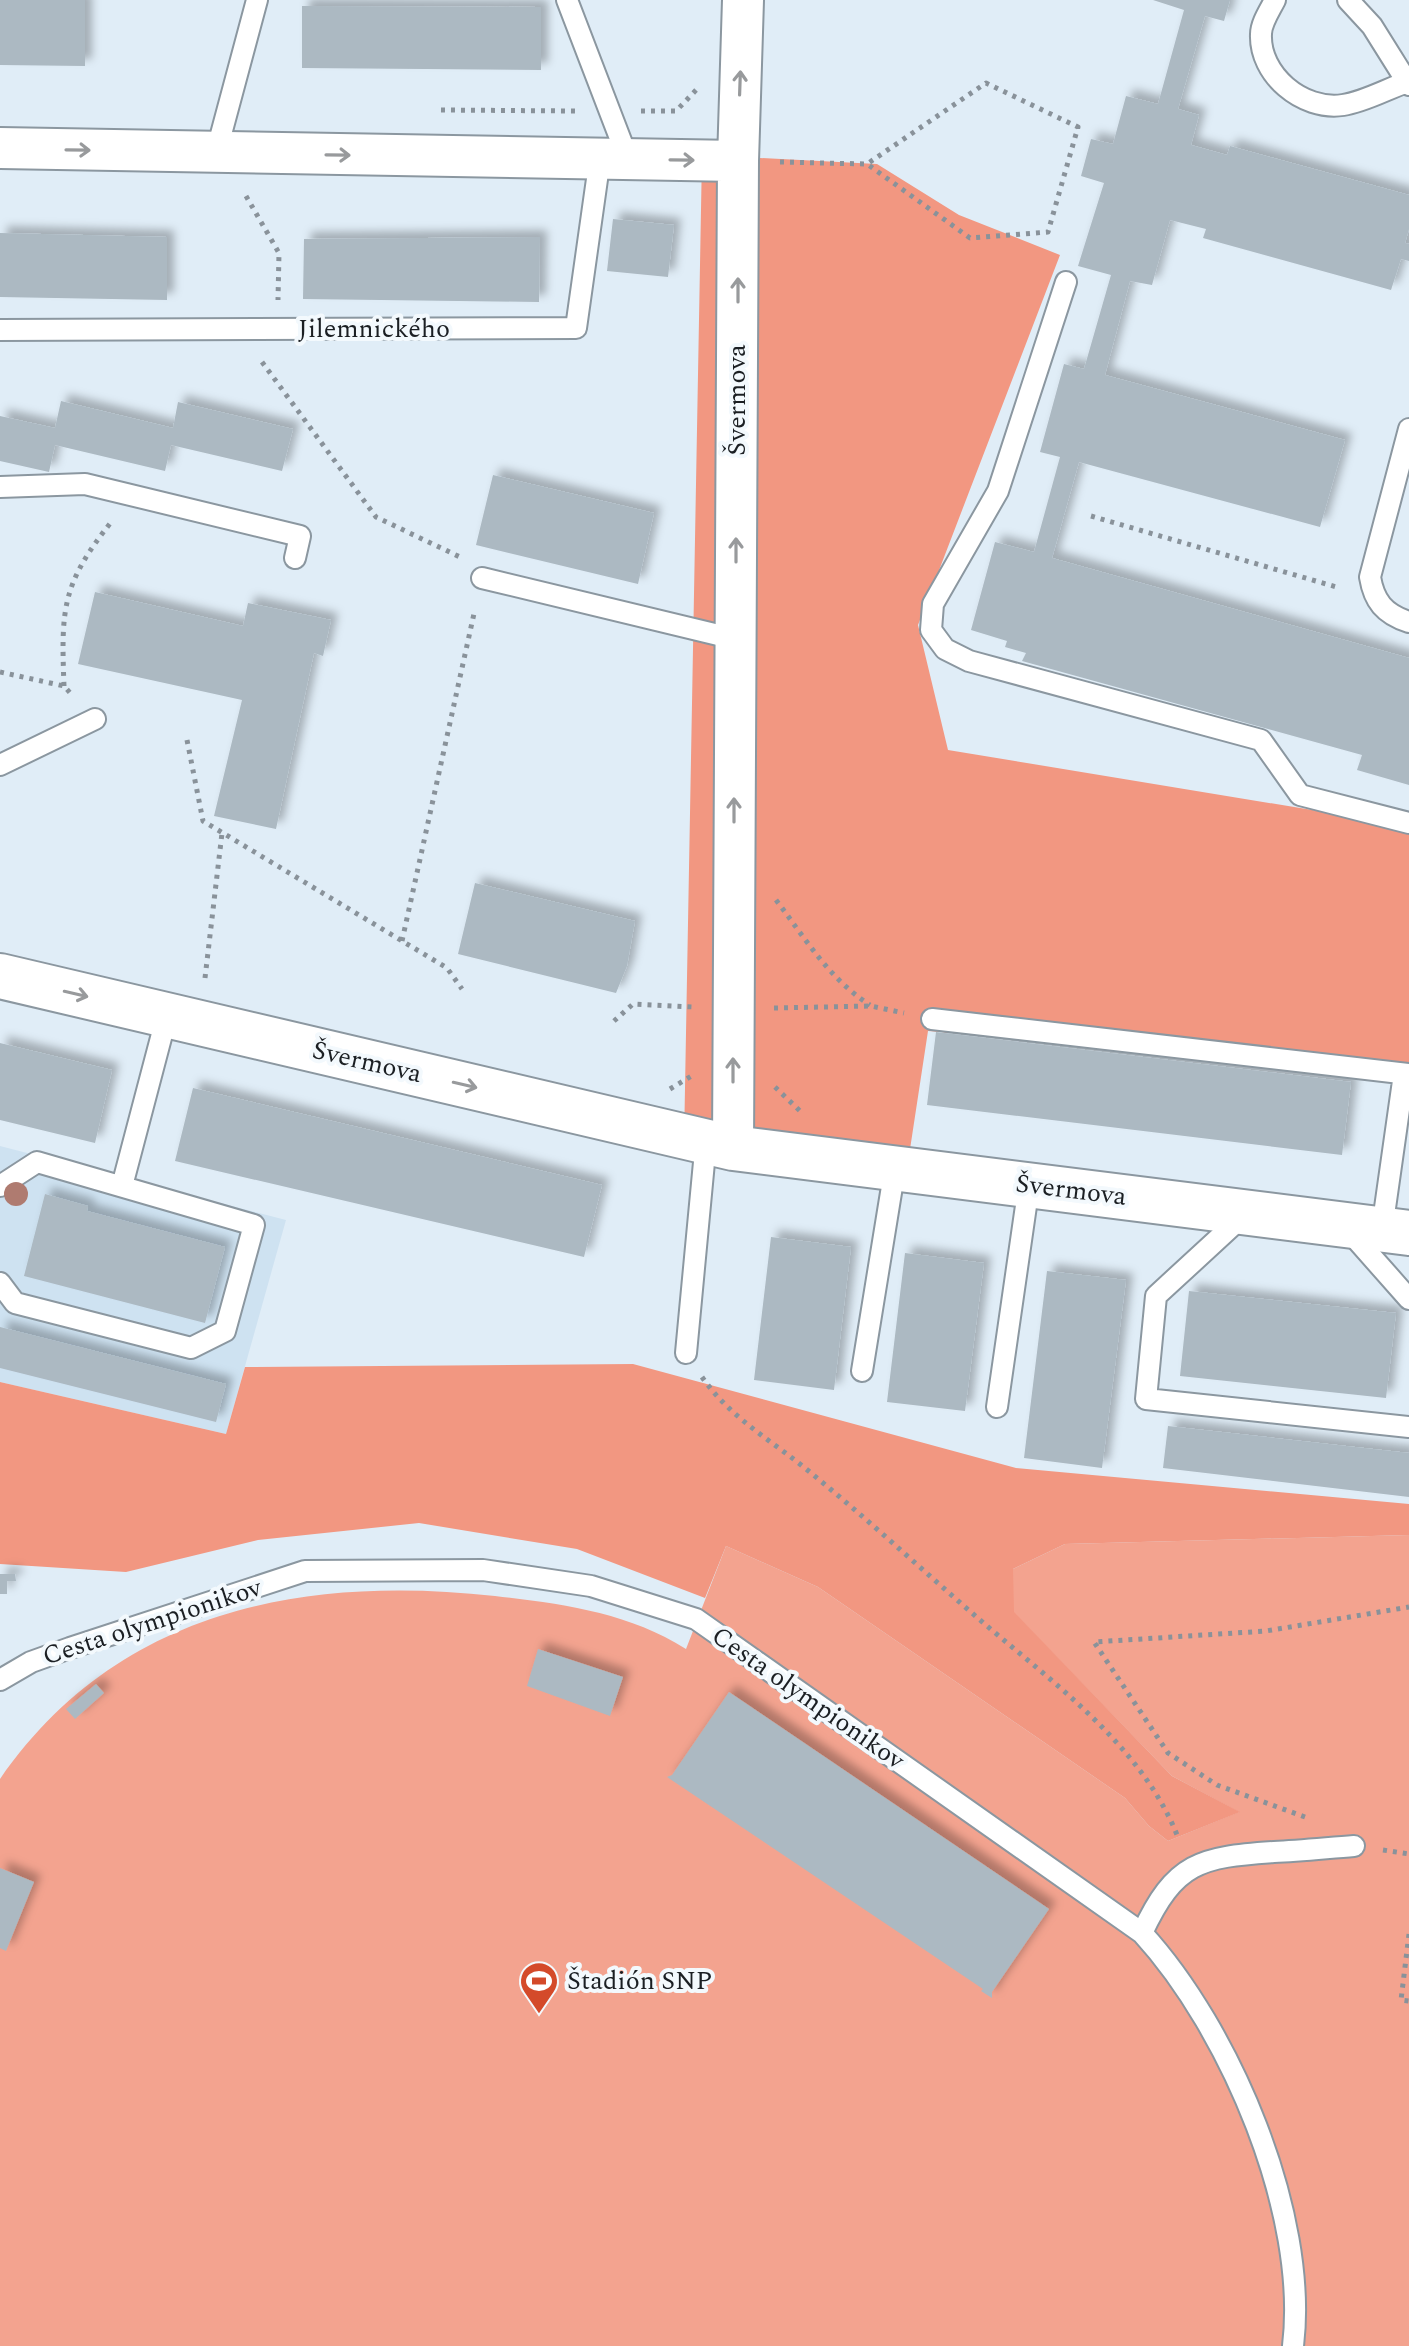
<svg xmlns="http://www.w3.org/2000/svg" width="1409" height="2346" font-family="Spectral,serif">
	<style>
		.built { fill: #cee2f1 }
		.green { fill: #f3a38f }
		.forest { fill: #f29781 }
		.building { fill: #acb9c2; filter: url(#shadow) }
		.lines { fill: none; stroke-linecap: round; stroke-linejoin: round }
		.service-casing { stroke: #8b97a0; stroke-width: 24 }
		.minor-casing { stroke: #8b97a0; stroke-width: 44 }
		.tertiary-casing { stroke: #8b97a0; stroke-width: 48 }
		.path { stroke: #89929a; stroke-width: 5; stroke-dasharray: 4 6; stroke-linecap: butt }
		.service { stroke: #fff; stroke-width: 20 }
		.minor { stroke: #fff; stroke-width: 40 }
		.tertiary { stroke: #fff; stroke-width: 44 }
		.tree { fill: #af7b70 }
		.oneway { stroke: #989a9c }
		.labels { text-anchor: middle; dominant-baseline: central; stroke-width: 8; stroke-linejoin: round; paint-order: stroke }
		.street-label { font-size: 26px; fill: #1b1f23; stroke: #f3f9fd }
		.poi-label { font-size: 26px; fill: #1b1f23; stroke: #f3f9fd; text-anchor: start }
	</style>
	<defs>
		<filter id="shadow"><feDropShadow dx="7" dy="-7" stdDeviation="4" flood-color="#0004"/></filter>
	</defs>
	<rect width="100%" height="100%" fill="#e0edf7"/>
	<!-- built -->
	<path class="built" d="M0,1146L286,1220L226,1434L0,1382Z"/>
	<!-- green -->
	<path class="green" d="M1409,1535V2346H0V1779C117,1610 302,1575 495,1596C562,1604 627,1612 686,1649L726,1546L818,1587L1125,1798L1149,1826L1168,1841L1239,1812L1172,1776L1013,1612V1569L1065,1544Z"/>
	<!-- forest -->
	<path class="forest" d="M702,155L877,164L959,215L1060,255L918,625L948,750L1409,826V1069L928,1031L905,1182L684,1143Z
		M633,1364L1016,1468L1409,1504V1535L1065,1544L1013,1569L1014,1612L1172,1776L1240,1812L1168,1841L1149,1826L1125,1798L818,1587L726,1546L705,1598L577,1549L419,1523L258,1540L126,1572L0,1564V1382L226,1434L245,1367Z"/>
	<!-- building -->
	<path class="building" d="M0,0H85V66L0,65Z
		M1153,0H1230L1224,21L1205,16L1178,109L1199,115L1191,145L1227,155L1230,146L1409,195V229L1405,243L1409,244V261L1401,259L1391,290L1203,238L1206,229L1170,220L1152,285L1130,281L1105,375L1345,440L1320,527L1079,462L1052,558L1409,658V785L1357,770L1362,755L1022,661L1026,653L1005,647L1007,641L971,630L995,542L1034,552L1060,457L1040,452L1064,364L1084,369L1111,275L1078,266L1104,183L1081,176L1091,139L1113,144L1126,96L1158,104L1184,10Z
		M302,6L541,7V70L302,68Z
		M613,219L674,225L668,277L607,271Z
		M0,233L167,237V300L0,297Z
		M540,237L539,302L303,299L304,239Z
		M61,401L173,428L178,402L293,429L282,471L171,445L165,471L55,445L49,472L0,461V416L55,428Z
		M493,475L654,513L638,584L476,545Z
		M95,592L243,626L248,603L331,620L323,656L314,653L276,829L214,816L242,700L78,664Z
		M475,883L635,921L627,966L616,993L458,954Z
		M936,1032L1351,1082L1342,1155L927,1105Z
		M0,1043L112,1070L95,1143L0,1120Z
		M193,1088L602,1185L584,1257L175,1161Z
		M45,1194L88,1206L87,1211L225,1247L205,1323L24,1276Z
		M771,1237L851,1247L834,1390L754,1380Z
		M905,1253L984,1263L965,1411L887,1402Z
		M1047,1271L1126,1280L1102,1468L1024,1458Z
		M1189,1291L1396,1313L1386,1398L1180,1376Z
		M0,1327L226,1384L216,1422L0,1368Z
		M1168,1426L1409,1453V1497L1163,1468Z
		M0,1574H15L16,1581H7V1594H0Z
		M538,1649L623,1677L610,1716L527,1686Z
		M96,1684L104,1693L75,1719L66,1709Z
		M729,1692L1049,1909L992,1992V1998L981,1991L983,1989L667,1777L672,1775Z
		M0,1868L34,1882L6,1951L0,1948Z"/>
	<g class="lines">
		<defs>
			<path id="service" d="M567,0L628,159
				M1275,0C1270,10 1261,23 1261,34C1259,74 1302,111 1343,105C1364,102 1387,89 1407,82
				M1348,0L1372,26L1409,85
				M216,153L257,0
				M1066,282L998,491L933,604L931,630L945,649L969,661L1261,740L1300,795L1409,823
				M0,330L576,328L600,158
				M1409,429L1370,577C1374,601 1384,614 1409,622
				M0,487L85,484L300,536L295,558
				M482,578L735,639
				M0,765L95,719
				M932,1019L1409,1074
				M0,1186L37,1162L254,1225L225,1331L191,1348L15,1303L0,1283
				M122,1186L167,1015
				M1244,1215L1156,1296L1146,1399L1409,1427
				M1382,1229L1404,1074
				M1348,1230L1409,1299
				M686,1353L706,1141
				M862,1371L895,1168
				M997,1407L1029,1185
				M0,1680L31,1662L70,1648L305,1571L483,1570L591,1586L696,1619L1142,1933C1230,2029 1309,2214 1293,2346
				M1142,1933C1175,1862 1200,1857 1274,1852C1300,1851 1327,1848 1354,1846"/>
			<path id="minor" d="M0,148L738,161
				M733,1148L738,161L743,0"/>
			<path id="tertiary" d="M0,976L733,1148L1409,1233"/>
		</defs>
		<!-- service casing -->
		<use href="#service" class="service-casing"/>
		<!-- minor casing -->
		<use href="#minor" class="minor-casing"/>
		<!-- tertiary casing -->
		<use href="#tertiary" class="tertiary-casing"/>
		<!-- path -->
		<path class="path" d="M441,110L575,111
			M641,111H676L697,89
			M780,162L867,164L970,238L1048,232L1078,127L986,83L867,164
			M246,196L279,253L278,300
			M262,362L376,517L460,557
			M1091,516L1340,588
			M0,672L64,686L73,696
			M64,686C61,608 62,584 112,521
			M187,740L203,821L447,968L462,989
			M776,900C805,938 829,979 870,1005
			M402,941L475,609
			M205,978L222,833
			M774,1008L871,1006L904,1013
			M614,1021L633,1004L694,1007
			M775,1087L800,1111
			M670,1089L693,1075
			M702,1377C731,1419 773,1441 811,1473C866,1518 918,1566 972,1613C1046,1678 1143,1744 1179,1840
			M1305,1817L1217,1785L1168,1753L1094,1642L1266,1631L1409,1607
			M1383,1850L1409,1854
			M1409,1934L1401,2000L1409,2001"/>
		<!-- service -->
		<use href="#service" class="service"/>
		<!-- minor -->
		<use href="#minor" class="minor"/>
		<!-- tertiary -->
		<use href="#tertiary" class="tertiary"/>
	</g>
	<!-- trees -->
	<circle class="tree" cx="16" cy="1194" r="12"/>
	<!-- one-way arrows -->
	<defs><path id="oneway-shaft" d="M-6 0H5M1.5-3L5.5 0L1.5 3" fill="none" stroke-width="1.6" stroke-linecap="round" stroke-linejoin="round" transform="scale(2)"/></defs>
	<g class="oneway">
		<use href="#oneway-shaft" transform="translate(740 83) rotate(-88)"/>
		<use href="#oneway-shaft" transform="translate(78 150) rotate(1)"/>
		<use href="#oneway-shaft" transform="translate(338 155) rotate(1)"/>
		<use href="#oneway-shaft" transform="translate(682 160) rotate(1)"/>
		<use href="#oneway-shaft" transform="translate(738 290) rotate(-90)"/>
		<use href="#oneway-shaft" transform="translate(736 550) rotate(-90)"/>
		<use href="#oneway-shaft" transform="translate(734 810) rotate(-90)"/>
		<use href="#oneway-shaft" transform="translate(76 994) rotate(13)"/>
		<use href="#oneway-shaft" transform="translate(733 1070) rotate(-90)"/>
		<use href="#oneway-shaft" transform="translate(465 1085) rotate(13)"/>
	</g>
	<!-- icons -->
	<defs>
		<symbol id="stadium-pin" viewBox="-11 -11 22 30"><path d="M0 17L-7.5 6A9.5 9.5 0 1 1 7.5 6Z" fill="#d44a2a" stroke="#f3f9fd"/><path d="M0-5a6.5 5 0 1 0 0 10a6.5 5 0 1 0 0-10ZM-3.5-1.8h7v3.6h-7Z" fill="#fff"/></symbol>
	</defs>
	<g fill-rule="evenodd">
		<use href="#stadium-pin" x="517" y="1959" width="44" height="60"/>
	</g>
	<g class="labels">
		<!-- street labels -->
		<g class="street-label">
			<text x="374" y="329">Jilemnického</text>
			<text transform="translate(737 400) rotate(-90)">Švermova</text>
			<text transform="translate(367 1062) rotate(13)">Švermova</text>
			<text transform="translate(1071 1190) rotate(7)">Švermova</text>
			<text transform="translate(152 1622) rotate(-18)">Cesta olympionikov</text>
			<text transform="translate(808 1698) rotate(35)">Cesta olympionikov</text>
		</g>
		<!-- poi labels -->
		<g class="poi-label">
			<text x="567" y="1981">Štadión SNP</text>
		</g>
	</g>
</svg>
